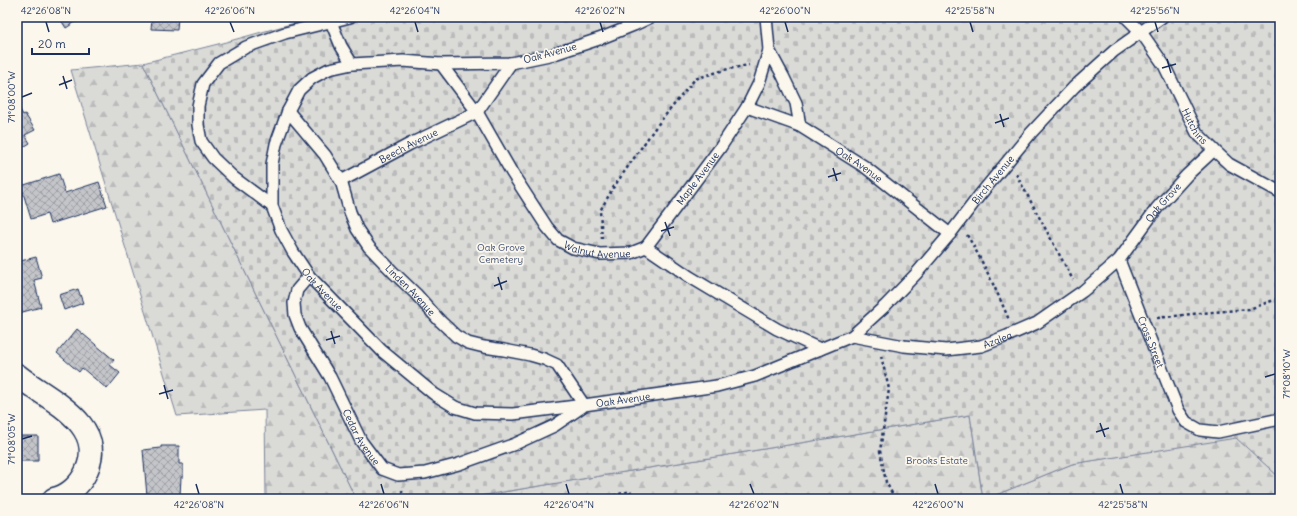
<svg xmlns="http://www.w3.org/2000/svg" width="1297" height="516" font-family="Delius,sans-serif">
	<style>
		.forest { fill: url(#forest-firs); stroke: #7a849a }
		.cemetery { fill: url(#cemetery-stones); stroke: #7a849a }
		.building { fill: url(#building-cross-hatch); stroke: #1b2f5e }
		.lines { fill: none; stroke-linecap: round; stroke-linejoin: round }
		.lane-casing { stroke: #1b2f5e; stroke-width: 14 }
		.street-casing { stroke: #1b2f5e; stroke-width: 25 }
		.path { stroke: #1b2f5e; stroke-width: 2.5; stroke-dasharray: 3 3; stroke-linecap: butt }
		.lane { stroke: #fbf7ec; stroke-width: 11 }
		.street { stroke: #fbf7ec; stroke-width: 22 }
		.ticks { fill: none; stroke: #1b2f5e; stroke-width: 1.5 }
		.labels { text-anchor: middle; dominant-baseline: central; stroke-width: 3.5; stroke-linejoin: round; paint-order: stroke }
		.street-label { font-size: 10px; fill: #1b2f5e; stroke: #fbf7ec }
		.park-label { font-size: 10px; fill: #415176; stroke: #fbf7ec }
		.neatline { fill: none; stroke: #1b2f5e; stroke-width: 1.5 }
		.ticks-label { font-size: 10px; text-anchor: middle; fill: #1b2f5e }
	</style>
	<defs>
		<pattern id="forest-firs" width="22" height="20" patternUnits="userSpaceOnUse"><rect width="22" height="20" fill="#dadad7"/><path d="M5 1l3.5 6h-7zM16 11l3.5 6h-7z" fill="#babbbb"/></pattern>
		<pattern id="cemetery-stones" width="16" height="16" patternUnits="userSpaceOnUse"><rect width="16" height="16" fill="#dadad7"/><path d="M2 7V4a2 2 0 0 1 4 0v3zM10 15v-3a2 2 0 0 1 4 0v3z" fill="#babbbb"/></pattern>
		<pattern id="building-cross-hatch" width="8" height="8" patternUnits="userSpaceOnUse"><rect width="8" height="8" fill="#c3c5c9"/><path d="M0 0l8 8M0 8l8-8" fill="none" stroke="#9ea0a6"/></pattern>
	</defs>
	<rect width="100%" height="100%" fill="#fbf7ec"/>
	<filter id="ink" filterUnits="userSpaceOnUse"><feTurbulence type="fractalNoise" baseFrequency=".025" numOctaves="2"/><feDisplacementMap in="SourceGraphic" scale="8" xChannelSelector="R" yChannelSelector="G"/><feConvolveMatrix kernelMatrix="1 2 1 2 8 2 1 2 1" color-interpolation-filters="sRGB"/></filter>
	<g filter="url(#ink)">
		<!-- forest -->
		<path class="forest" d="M143,63L356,499H266L265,410L177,416L71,70Z
			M970,415L983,499H461Z
			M1236,437L1280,478V499H986L1072,464Z"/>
		<!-- cemetery -->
		<path class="cemetery" d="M316,17H1280V478L1236,438L1072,464L986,499H983L970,415L461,499H356L143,63L226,42Z"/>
		<!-- building -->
		<path class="building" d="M59,17H83L66,28Z
			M140,17H178L177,30L151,29L152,18Z
			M17,104L23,115L25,114L35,130L25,135L30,143L17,151Z
			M59,174L65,193L99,182L107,206L50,224L47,214L31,219L21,186Z
			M36,257L42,278L34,280L41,307L19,313L17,307V262Z
			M78,289L83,303L64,310L59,295Z
			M77,329L114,360L110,365L120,373L107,389L82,368L79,372L57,353Z
			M17,436H38V461H17Z
			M161,446H179V464H183V477H181L180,496L168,495L170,499H144L147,496L143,450L161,448Z"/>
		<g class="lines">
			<defs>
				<g id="lane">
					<path id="s1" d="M651,17L634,25L599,39L554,54L511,63L441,64L403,61L352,64L329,69L312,78L299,90L288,111L276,144L272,164V206L281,230L293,252L309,276L382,351L434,394L455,407L475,413L513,414L584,405L717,386L755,376L852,336L885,306L916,274L950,234L979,196L1031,133L1074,87L1114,51L1162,17"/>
					<path d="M766,17L769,50L783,76L796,103L800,126"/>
					<path id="s2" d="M1126,17L1141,32L1164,65L1197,133L1214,150L1229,164L1280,192"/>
					<path d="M331,22L341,46L352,64"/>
					<path id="s3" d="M441,64L477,112L512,173L547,227L558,240L573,248L600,254L631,253L646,247L690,277L777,329L820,349"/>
					<path id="s4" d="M747,107L800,126L865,167L950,234"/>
					<path id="s5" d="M288,111L325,155L341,181L350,212L357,229L369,247L393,272L416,294L439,320L456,336L468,343L484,347L504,350L530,355L544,359L557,365L584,405"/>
					<path d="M477,112L511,63"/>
					<path id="s6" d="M341,181L410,144L477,112"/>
					<path d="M272,206L234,178L213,158L201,141L198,125V106L203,84L219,63L246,47L285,33L350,17"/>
					<path id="s7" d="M646,247L720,148L747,107L759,83L769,50"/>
					<path id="s8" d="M1119,260L1178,410L1186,422L1200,430L1218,432L1280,419"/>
					<path id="s9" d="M309,276L297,290L294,303L295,315L300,328L330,377L361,441L382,469L398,475L425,473L459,464L515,444L554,426L582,407"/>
					<path id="s10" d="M852,336L904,346L946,350L981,346L1007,336L1037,323L1083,291L1119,260L1157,208L1187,175L1214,150"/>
				</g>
				<path id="street" d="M17,375C46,399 109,423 86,472C80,485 68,496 54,499"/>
			</defs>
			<!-- lane casing -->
			<use href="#lane" class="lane-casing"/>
			<!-- street casing -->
			<use href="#street" class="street-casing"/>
			<!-- path -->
			<path class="path" d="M1016,174L1073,280
				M967,235C983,262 997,291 1009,320
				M602,239L600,211L613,188L655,128L695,79L724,70L749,65
				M1157,318L1201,313L1249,309L1280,298
				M881,356L889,389L880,451L886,482L895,499
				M402,490L403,499
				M602,499L630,491L634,499"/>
			<!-- lane -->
			<use href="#lane" class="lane"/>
			<!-- street -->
			<use href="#street" class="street"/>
		</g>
	</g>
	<!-- ticks -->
	<path class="ticks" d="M46,22L49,32M230,22L234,32M415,22L418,32M600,22L603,32M785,22L788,32M970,22L973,32M1155,22L1158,32M1167,59L1171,73M1162,68L1176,64M63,76L67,89M59,85L72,80M22,97L32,93M1000,114L1004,127M995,123L1009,118M833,168L837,181M828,177L841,173M665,222L670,236M661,231L674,227M498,277L502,290M494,286L507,281M331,331L335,344M326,340L340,336M1265,377L1275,374M164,385L168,399M159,394L173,390M1100,423L1105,437M1096,432L1109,428M22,439L32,436M196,484L199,494M381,484L384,494M566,484L569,494M750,484L754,494M935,484L938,494M1120,484L1123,494"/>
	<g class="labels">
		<!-- street labels -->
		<g class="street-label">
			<text transform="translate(550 53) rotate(-15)">Oak Avenue</text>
			<text stroke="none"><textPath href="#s2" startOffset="130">Hutchins</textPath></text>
			<text stroke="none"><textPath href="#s6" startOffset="76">Beech Avenue</textPath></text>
			<text stroke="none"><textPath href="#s4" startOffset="127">Oak Avenue</textPath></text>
			<text stroke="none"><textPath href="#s7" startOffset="86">Maple Avenue</textPath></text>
			<text stroke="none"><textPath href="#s1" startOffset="1385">Birch Avenue</textPath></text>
			<text stroke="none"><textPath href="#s10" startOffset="367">Oak Grove</textPath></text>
			<text stroke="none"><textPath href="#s3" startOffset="253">Walnut Avenue</textPath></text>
			<text stroke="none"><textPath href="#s1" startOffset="587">Oak Avenue</textPath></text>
			<text stroke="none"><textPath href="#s5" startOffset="220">Linden Avenue</textPath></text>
			<text stroke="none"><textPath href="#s10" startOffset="148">Azalea</textPath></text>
			<text stroke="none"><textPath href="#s8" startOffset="88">Cross Street</textPath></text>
			<text stroke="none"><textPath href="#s1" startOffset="935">Oak Avenue</textPath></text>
			<text stroke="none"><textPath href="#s9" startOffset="183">Cedar Avenue</textPath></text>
		</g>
		<!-- park labels -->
		<g class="park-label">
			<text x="501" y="247">Oak Grove<tspan x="501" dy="12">Cemetery</tspan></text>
			<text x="937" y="460">Brooks Estate</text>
		</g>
	</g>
	<!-- margin -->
	<rect width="1297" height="516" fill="none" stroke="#fbf7ec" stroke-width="44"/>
	<!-- scale -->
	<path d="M32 48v6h57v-6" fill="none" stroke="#1b2f5e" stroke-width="2"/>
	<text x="38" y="48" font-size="12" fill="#1b2f5e" stroke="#fbf7ec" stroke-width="3" paint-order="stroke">20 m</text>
	<rect x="22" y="22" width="1253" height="472" class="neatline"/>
	<g class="ticks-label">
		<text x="46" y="14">42°26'08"N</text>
		<text x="230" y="14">42°26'06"N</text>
		<text x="415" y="14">42°26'04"N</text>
		<text x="600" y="14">42°26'02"N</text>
		<text x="785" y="14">42°26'00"N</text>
		<text x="970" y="14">42°25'58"N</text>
		<text x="1155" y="14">42°25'56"N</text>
		<text transform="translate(11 97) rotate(-90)" y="4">71°08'00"W</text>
		<text transform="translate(1286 374) rotate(-90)" y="4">71°08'10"W</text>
		<text transform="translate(11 439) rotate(-90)" y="4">71°08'05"W</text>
		<text x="199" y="508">42°26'08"N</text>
		<text x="384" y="508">42°26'06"N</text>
		<text x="569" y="508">42°26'04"N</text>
		<text x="754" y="508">42°26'02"N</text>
		<text x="938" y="508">42°26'00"N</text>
		<text x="1123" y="508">42°25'58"N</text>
	</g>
</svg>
